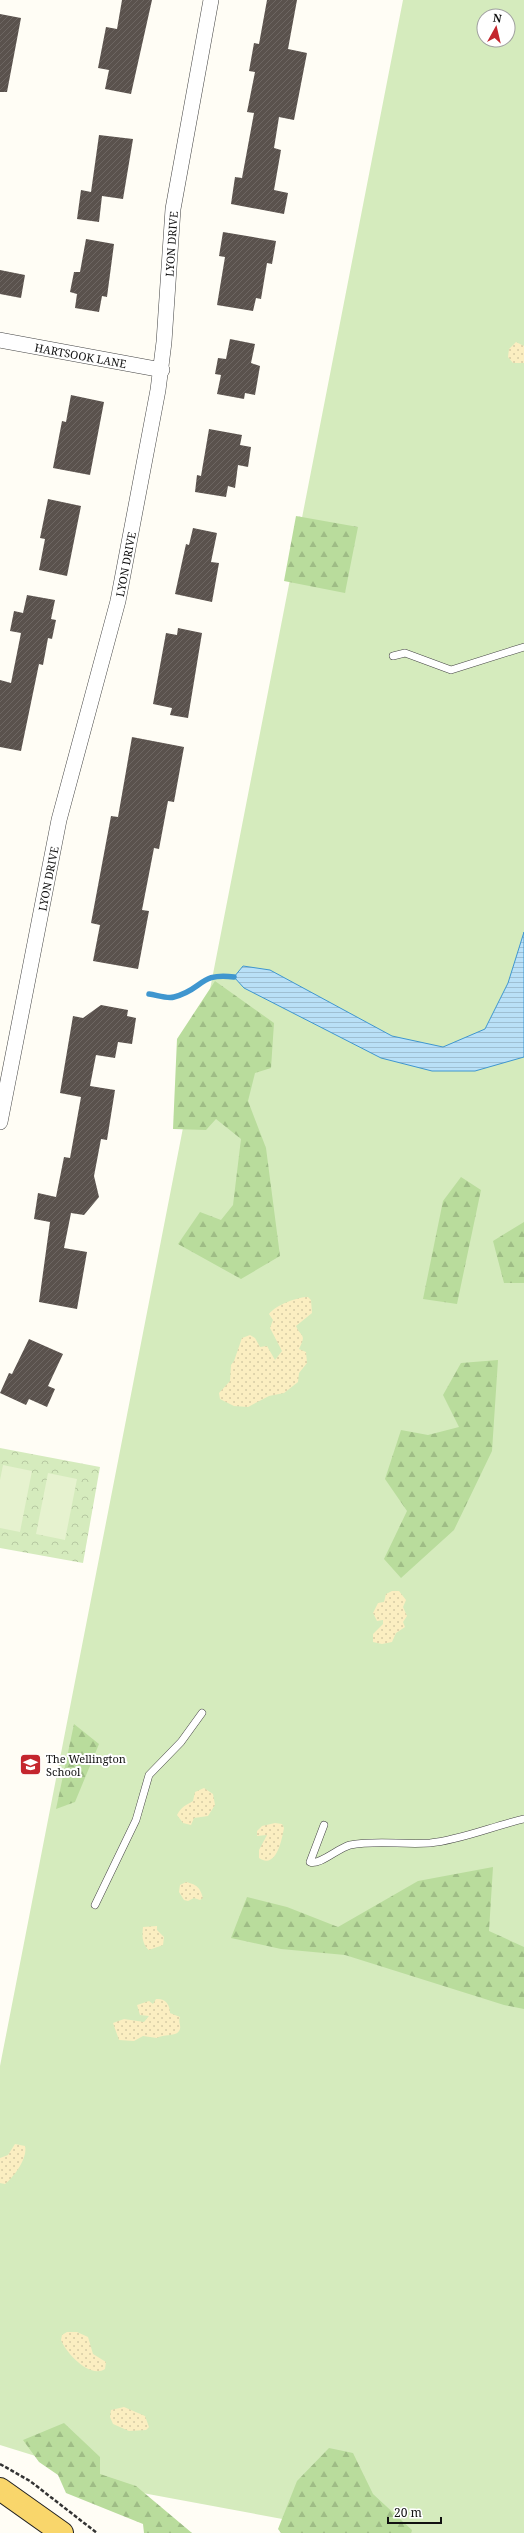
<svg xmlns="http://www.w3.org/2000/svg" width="524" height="2533" font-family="'Noto Serif',serif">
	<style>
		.grass { fill: #d5ebbd; fill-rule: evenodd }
		.forest { fill: url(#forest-firs) }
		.sand { fill: url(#sand-dots) }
		.park { fill: url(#park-crowns) }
		.pitch { fill: #e6f2cf }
		.water { fill: url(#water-rules); stroke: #3f96cf }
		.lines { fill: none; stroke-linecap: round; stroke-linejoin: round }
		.stream { stroke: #3f96cf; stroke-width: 5.5 }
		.building { fill: url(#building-hatch) }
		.service-casing { stroke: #444; stroke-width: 8 }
		.minor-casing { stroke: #444; stroke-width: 16 }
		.primary-casing { stroke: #222; stroke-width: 24 }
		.path { stroke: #333; stroke-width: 2.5; stroke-dasharray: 4 2; stroke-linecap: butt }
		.service { stroke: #fff; stroke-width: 7 }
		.minor { stroke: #fff; stroke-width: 15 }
		.primary { stroke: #f9d66b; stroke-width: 22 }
		.labels { text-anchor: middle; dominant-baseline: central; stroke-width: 4; stroke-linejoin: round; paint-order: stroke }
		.street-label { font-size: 11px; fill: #111; stroke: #fff }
		.poi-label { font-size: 11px; fill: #111; stroke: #fff; text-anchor: start }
	</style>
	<defs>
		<pattern id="forest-firs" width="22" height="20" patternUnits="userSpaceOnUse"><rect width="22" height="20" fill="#b9dc9c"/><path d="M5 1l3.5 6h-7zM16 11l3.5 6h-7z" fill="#9ebc85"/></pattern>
		<pattern id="sand-dots" width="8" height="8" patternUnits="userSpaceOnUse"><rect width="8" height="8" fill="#fbeec1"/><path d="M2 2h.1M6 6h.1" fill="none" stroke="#d6cba5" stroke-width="1.8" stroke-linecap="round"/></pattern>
		<pattern id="park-crowns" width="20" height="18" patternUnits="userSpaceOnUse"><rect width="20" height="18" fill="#d5ebbd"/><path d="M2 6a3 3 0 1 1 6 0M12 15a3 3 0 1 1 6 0" fill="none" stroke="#b6c8a1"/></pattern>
		<pattern id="water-rules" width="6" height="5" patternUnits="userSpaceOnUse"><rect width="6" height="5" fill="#b9e0f7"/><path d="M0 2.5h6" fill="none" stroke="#9ebfd3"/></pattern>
		<pattern id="building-hatch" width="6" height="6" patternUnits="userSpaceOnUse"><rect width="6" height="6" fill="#5a524d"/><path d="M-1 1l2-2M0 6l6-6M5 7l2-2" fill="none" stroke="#6d6662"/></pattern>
	</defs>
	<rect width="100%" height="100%" fill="#fffdf5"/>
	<!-- grass -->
	<path class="grass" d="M403,0H524V2533H358L121,2489L71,2467L0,2445V2066ZM484,16H508V40H484Z"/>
	<!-- forest -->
	<path class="forest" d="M296,516L358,527L345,593L284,581Z
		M215,981L274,1023L271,1068L255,1073L248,1101L266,1148L280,1256L241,1279L178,1244L200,1212L221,1220L233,1205L241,1139L216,1119L206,1130L173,1129L177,1039Z
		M461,1177L481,1190L457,1304L423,1299L443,1201Z
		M524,1222V1283H504L493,1241Z
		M498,1360L492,1451L454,1530L401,1578L384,1559L407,1511L385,1479L401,1430L428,1435L459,1427L443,1395L461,1363Z
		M74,1724L99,1744L75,1802L56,1809Z
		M493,1867L489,1931L524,1947V2009L504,2005L345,1955L281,1949L231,1938L247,1897L287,1907L338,1927L418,1881Z
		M64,2423L100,2457V2474L136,2486L192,2533H144L143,2524L66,2493L58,2475L39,2462L23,2440Z
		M329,2448L353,2453L373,2494L412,2530L411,2533H281L278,2529L297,2481Z"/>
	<!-- sand -->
	<path class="sand" d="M516,342L524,346V363H513L508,357L509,349Z
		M308,1297L311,1300L312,1313L296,1326C301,1338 307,1333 299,1349L306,1352L307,1363L299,1373L298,1382L284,1393L269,1396L248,1407L234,1406L220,1399L219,1393L230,1381L231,1365L234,1361L242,1338L250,1335L255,1338L260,1347L267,1346L275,1360L282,1351L270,1328L273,1320L269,1314C276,1305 297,1297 308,1297Z
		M392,1591H399L406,1600L403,1607L407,1616L403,1622L405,1627L396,1633L392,1642L382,1644L373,1642V1634L383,1624V1620L377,1621L373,1613L378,1603L384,1602L386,1594Z
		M204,1788L213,1794L215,1805L208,1816L194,1818L191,1825L183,1823L177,1815C182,1806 185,1806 193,1801L195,1792Z
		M275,1823L282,1824L284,1828C282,1838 277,1870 259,1858V1850L267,1835L257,1836V1831L262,1826Z
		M186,1882C198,1885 200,1888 203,1898L200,1900L194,1898L188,1901L184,1900L179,1892L180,1885Z
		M157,1926V1930L164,1937L163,1945L149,1950C142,1944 142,1936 143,1927Z
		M156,1999C165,1998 170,2004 170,2013L180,2017C178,2022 181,2025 180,2029C177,2038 165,2033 157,2038L143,2036L134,2041L119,2040L113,2023L124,2019L144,2022L149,2016L140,2015L137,2005L149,2001L153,2004Z
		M15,2144L25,2146C28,2158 14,2177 5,2184L0,2183V2158L8,2155Z
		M67,2332H77L88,2337L93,2354L106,2362L105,2369C90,2379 66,2353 61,2340L62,2335Z
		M124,2407L145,2416L149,2427L146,2430L129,2431L113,2424L110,2417L111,2410Z"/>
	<!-- park -->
	<path class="park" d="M0,1448L100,1467L83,1563L0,1548Z"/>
	<!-- pitch -->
	<path class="pitch" d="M3,1465L32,1471L20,1532L0,1528V1480Z
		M48,1473L77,1479L65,1540L36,1534Z"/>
	<!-- water -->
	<path class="water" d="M524,932V1057L475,1071H432L381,1058L244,988L234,977L243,966L270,970L392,1036L443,1047L485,1029L508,983Z"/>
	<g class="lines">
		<!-- stream -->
		<path class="stream" d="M149,994C157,995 167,999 174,997C203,990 199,972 234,977"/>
	</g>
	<!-- building -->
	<path class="building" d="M122,0H152L131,94L105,89L109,70L98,68L106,27L117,29Z
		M267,0H297L288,49L307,53L294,120L279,117L274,148L281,150L274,190L288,193L284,214L231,204L235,177L242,178L254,113L247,112L255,72L249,71L254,43L259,44Z
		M0,14L21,18L7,92H0Z
		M99,135L133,139L123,199L102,196L99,222L77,219L81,190L91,192Z
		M223,232L276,241L272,264L267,263L261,299L256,298L253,311L217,305L225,257L219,256Z
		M86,239L114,244L107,297L102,296L99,312L75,308L77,294L70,292L74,272H80Z
		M0,270L25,275L21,298L0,294Z
		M230,339L255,344L251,363L260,366L255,395L245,393L244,399L217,394L221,375L215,374L218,358L226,359Z
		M71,395L104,402L90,475L53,468L62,421L66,422Z
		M209,429L242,435L240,445L251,447L248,467L238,465L235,488L228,486L226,497L195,492L197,475L201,476Z
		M48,499L81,506L67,576L39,570L45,539L40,538Z
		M193,528L217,533L211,562L219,563L212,602L175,594L186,544L189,545Z
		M27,595L55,600L51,619L56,620L52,639L48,638L43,665L39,664L21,751L0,747V680L11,683L21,633L10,631L14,611L23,613Z
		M178,628L202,633L188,718L170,715L172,708L153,704L166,633L177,635Z
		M132,737L184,747L174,802L168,801L159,849L154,848L142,910L149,911L138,969L93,961L100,925L91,923L111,816L118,817Z
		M101,1005L128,1010L127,1016L136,1018L132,1044L118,1042L115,1058L96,1055L90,1086L115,1090L107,1140L101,1139L94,1176L99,1197L84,1215L71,1213L64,1248L87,1252L77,1309L39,1302L50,1222L34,1219L38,1193L56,1197L64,1157L70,1158L81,1097L60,1093L73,1016L83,1018Z
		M29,1339L63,1354L48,1386L55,1389L47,1407L29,1399L26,1405L0,1393L9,1373L12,1374Z"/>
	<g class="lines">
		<defs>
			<path id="service" d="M393,656L405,653L451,670L524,647
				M324,1825L310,1862C319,1866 338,1848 350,1845C377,1840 403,1845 430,1843C461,1840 493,1826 524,1819
				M95,1905L136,1820L149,1775L181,1742L202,1713"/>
			<g id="minor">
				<path id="s1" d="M0,340L162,370"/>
				<path id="s2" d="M0,1122L59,820L118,601L158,390L164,342L173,209L211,0"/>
			</g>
			<path id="primary" d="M0,2489L62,2533"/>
		</defs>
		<!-- service casing -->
		<use href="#service" class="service-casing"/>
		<!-- minor casing -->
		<use href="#minor" class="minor-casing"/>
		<!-- primary casing -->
		<use href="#primary" class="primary-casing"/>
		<!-- path -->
		<path class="path" d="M0,2464L30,2481L97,2533"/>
		<!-- service -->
		<use href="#service" class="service"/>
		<!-- minor -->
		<use href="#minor" class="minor"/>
		<!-- primary -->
		<use href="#primary" class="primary"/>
	</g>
	<!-- icons -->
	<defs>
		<symbol id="school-square" viewBox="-11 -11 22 22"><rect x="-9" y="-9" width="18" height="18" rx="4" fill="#c4262e" stroke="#fff"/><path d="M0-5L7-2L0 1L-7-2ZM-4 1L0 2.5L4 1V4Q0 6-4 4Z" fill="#fff"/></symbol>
	</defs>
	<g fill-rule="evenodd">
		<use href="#school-square" x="18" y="1752" width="25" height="25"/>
	</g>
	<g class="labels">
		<!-- street labels -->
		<g class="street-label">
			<text stroke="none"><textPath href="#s2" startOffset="896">LYON DRIVE</textPath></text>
			<text stroke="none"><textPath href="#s1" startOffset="82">HARTSOOK LANE</textPath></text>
			<text stroke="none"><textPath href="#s2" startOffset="572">LYON DRIVE</textPath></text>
			<text stroke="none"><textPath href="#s2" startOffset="248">LYON DRIVE</textPath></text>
		</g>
		<!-- poi labels -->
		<g class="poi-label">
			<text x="46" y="1758">The Wellington<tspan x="46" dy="13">School</tspan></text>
		</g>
	</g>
	<!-- north arrow -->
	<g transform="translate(496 28) rotate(8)"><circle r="19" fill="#ffffff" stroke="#a0a0a0"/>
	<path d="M0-3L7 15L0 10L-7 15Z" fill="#c4262e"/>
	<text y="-6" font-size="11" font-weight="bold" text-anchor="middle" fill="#111111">N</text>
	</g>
	<!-- scale -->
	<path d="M388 2517v6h53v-6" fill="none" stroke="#111111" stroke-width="2"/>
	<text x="394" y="2517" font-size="12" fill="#111111" stroke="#ffffff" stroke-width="3" paint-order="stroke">20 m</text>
</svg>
